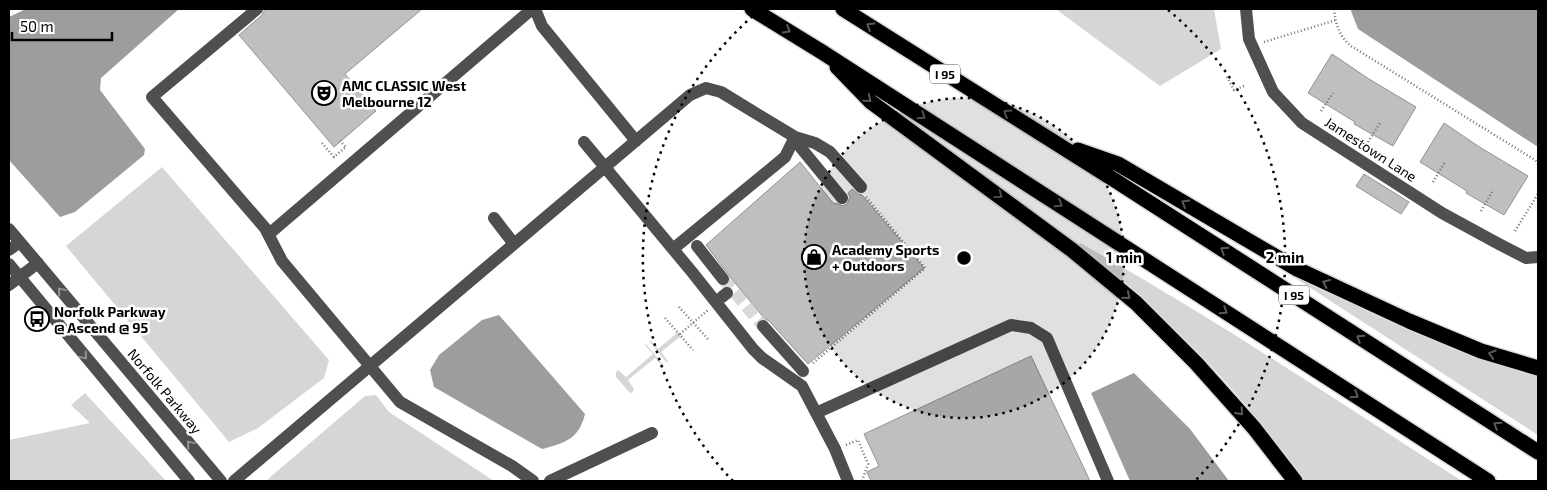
<svg xmlns="http://www.w3.org/2000/svg" width="1547" height="490" font-family="'Exo 2',sans-serif">
	<style>
		.green { fill: #d6d6d6 }
		.water { fill: #9d9d9d }
		.building { fill: #bfbfbf; stroke: #939393 }
		.lines { fill: none; stroke-linecap: round; stroke-linejoin: round }
		.minor-tunnel { stroke: #d9d9d9; stroke-width: 12; stroke-dasharray: 12 6; stroke-linecap: butt }
		.highway-casing { stroke: #dbdbdb; stroke-width: 18 }
		.path { stroke: #717171; stroke-width: 2.5; stroke-dasharray: 1 2.5; stroke-linecap: butt }
		.minor { stroke: #4f4f4f; stroke-width: 12 }
		.highway { stroke: #000; stroke-width: 15 }
		.oneway { stroke: #595959 }
		.oneway2 { stroke: #959595 }
		.ring { fill: none; stroke: #000; stroke-width: 2.5; stroke-dasharray: 2.5 5 }
		.labels { text-anchor: middle; dominant-baseline: central; stroke-width: 5; stroke-linejoin: round; paint-order: stroke }
		.shield { fill: #fff; stroke: #4c4c4c; stroke-width: 1 }
		.shield-label { font-size: 12px; font-weight: bold; fill: #000 }
		.poi-label { font-size: 14px; font-weight: bold; fill: #000; stroke: #fff; text-anchor: start }
		.street-label { font-size: 14px; fill: #000; stroke: #fff }
		.centre { fill: #000; stroke: #fff; stroke-width: 2.5 }
		.ring-label { font-size: 15px; text-anchor: middle; font-weight: bold; fill: #000; stroke: #fff; stroke-width: 5; stroke-linejoin: round; paint-order: stroke }
	</style>
	<rect width="100%" height="100%" fill="#fff"/>
	<!-- green -->
	<path class="green" d="M1058,9H1214L1221,49L1160,86L1057,10Z
		M162,167L329,360L324,378L258,428L229,442L66,246Z
		M1080,243C1211,316 1336,400 1462,481H1304C1265,425 1220,372 1170,325C1141,297 1109,271 1078,245Z
		M1297,275L1538,374V435L1295,278Z
		M678,332L681,336L661,352L668,361L667,363L649,341L650,340L658,349Z
		M646,344L664,366L663,367L655,358L628,380L634,389L632,393L629,392L616,377V372L618,370L626,377L653,354L645,345Z
		M85,393L166,481H9V440L90,423L71,405Z
		M376,395L389,412L494,481H269L268,479L365,396Z"/>
	<!-- water -->
	<path class="water" d="M26,9H179L101,78L100,90L145,149L144,155L75,212L60,217L9,160V17Z
		M1352,9H1538V147L1358,29L1351,11Z
		M499,315L585,414C579,439 565,443 542,449L434,387L430,370L439,355L482,320Z
		M1134,373L1190,429L1229,481H1130L1091,393Z"/>
	<!-- building -->
	<path class="building" d="M265,9H422L345,74L376,111L334,147L239,35L262,15Z
		M1332,54L1369,79L1416,107L1393,146L1354,124L1355,122L1308,93Z
		M1444,123L1481,148L1528,176L1504,215L1466,193L1467,191L1420,162Z
		M800,162L834,204L836,203L843,206L847,204L850,197L848,193L852,189L858,194L862,195L924,268L808,364L769,321L764,318L731,278L706,245Z
		M1364,174L1409,202L1401,214L1356,186Z
		M1031,356L1090,481H871L867,472L879,466L864,434Z"/>
	<g class="lines">
		<!-- minor-tunnel -->
		<path class="minor-tunnel" d="M723,279L763,326"/>
		<defs>
			<path id="highway" d="M752,9L822,52L1488,481
				M843,9L1116,181L1538,452
				M837,67L871,102L1072,250L1136,303L1196,363L1254,428L1295,481
				M1078,150L1118,164L1297,269L1409,321L1481,351L1538,368"/>
		</defs>
		<!-- highway casing -->
		<use href="#highway" class="highway-casing"/>
		<!-- path -->
		<path class="path" d="M1334,9C1336,25 1339,36 1351,46L1535,160L1538,164
			M1264,42L1336,20
			M1227,77L1234,90L1244,86
			M1321,111L1333,93
			M1368,142L1380,123
			M322,143L334,157L346,147L340,141
			M1433,182L1445,162
			M1481,211L1492,192
			M1515,231L1538,194
			M679,307L708,339
			M665,318L693,350
			M680,334L708,310
			M813,363L925,268L866,197
			M846,445L858,440L868,464L862,481"/>
		<!-- minor -->
		<path class="minor" d="M257,9L152,97L265,228L282,261L400,402L512,466L533,481
			M535,9L542,26L636,141
			M1246,9L1249,39L1273,92L1302,123L1442,213L1497,243L1526,258L1538,257
			M795,137L801,148L842,198
			M584,142L692,272L753,349L762,358L802,386L835,449L848,481
			M494,218L514,244
			M9,229L221,481
			M269,234L532,9
			M697,246L723,279
			M673,249L785,157L795,137
			M9,250L20,242
			M9,264L189,481
			M9,285L38,263
			M722,297L727,293
			M763,326L803,371
			M816,413L1011,325L1031,328L1047,338L1108,481
			M234,481L690,95L706,88L721,92L795,137L815,143L830,152L861,187
			M550,481L652,433"/>
		<!-- highway -->
		<use href="#highway" class="highway"/>
	</g>
	<!-- one-way arrows -->
	<defs><path id="oneway-chevron" d="M-2-3.5L2.5 0L-2 3.5" fill="none" stroke-width="1.6" stroke-linecap="round" stroke-linejoin="round" transform="scale(1.25)"/></defs>
	<g class="oneway">
		<use href="#oneway-chevron" transform="translate(870 26) rotate(-148)"/>
		<use href="#oneway-chevron" transform="translate(787 30) rotate(31)"/>
		<use href="#oneway-chevron" transform="translate(868 99) rotate(40)"/>
		<use href="#oneway-chevron" transform="translate(1007 113) rotate(-148)"/>
		<use href="#oneway-chevron" transform="translate(922 116) rotate(33)"/>
		<use href="#oneway-chevron" transform="translate(999 195) rotate(36)"/>
		<use href="#oneway-chevron" transform="translate(1185 203) rotate(-150)"/>
		<use href="#oneway-chevron" transform="translate(1059 204) rotate(33)"/>
		<use href="#oneway-chevron" transform="translate(1224 250) rotate(-147)"/>
		<use href="#oneway-chevron" transform="translate(1326 283) rotate(-155)"/>
		<use href="#oneway-chevron" transform="translate(1127 296) rotate(40)"/>
		<use href="#oneway-chevron" transform="translate(1224 311) rotate(33)"/>
		<use href="#oneway-chevron" transform="translate(1360 338) rotate(-147)"/>
		<use href="#oneway-chevron" transform="translate(1492 354) rotate(-163)"/>
		<use href="#oneway-chevron" transform="translate(1355 395) rotate(33)"/>
		<use href="#oneway-chevron" transform="translate(1240 412) rotate(48)"/>
		<use href="#oneway-chevron" transform="translate(1497 425) rotate(-147)"/>
	</g>
	<g class="oneway2">
		<use href="#oneway-chevron" transform="translate(61 291) rotate(-130)"/>
		<use href="#oneway-chevron" transform="translate(84 356) rotate(50)"/>
		<use href="#oneway-chevron" transform="translate(190 444) rotate(-130)"/>
	</g>
	<!-- distance rings -->
	<circle cx="964" cy="258" r="160" fill="#000" fill-opacity=".12"/>
	<g class="ring">
		<circle cx="964" cy="258" r="160"/>
		<path d="M733 481A321 321 0 0 1 760 10M1168 10A321 321 0 0 1 1195 481"/>
	</g>
	<!-- icons -->
	<defs>
		<symbol id="theatre-ring" viewBox="-11 -11 22 22"><circle r="9.5" fill="#fff" stroke="#000" stroke-width="1.5"/><path d="M-5-5.5Q0-4 5-5.5V0Q5 5 0 6Q-5 5-5 0ZM-3.3-2.5H-1v1.5H-3.3ZM1-2.5H3.3v1.5H1ZM-2.8 1Q0 5.5 2.8 1Z" fill="#000"/></symbol>
		<symbol id="shop-ring" viewBox="-11 -11 22 22"><circle r="9.5" fill="#fff" stroke="#000" stroke-width="1.5"/><path d="M-5-2.5h2.3a2.7 3.5 0 0 1 5.4 0H5L5.5 6h-11ZM-1.5-2.5h3a1.5 2.3 0 0 0-3 0Z" fill="#000"/></symbol>
		<symbol id="bus-ring" viewBox="-11 -11 22 22"><circle r="9.5" fill="#fff" stroke="#000" stroke-width="1.5"/><path d="M-5-6H5V4H4V6H2V4H-2V6H-4V4H-5ZM-3.5-4V0h7V-4ZM-3.5 1.2v1.5H-2V1.2ZM2 1.2v1.5H3.5V1.2Z" fill="#000"/></symbol>
	</defs>
	<g fill-rule="evenodd">
		<use href="#theatre-ring" x="310" y="79" width="28" height="28"/>
		<use href="#shop-ring" x="800" y="243" width="28" height="28"/>
		<use href="#bus-ring" x="23" y="305" width="28" height="28"/>
	</g>
	<g class="labels">
		<!-- shield labels -->
		<g class="shield">
			<rect x="930" y="64.5" width="30" height="19" rx="4"/>
			<rect x="1279" y="285.5" width="30" height="19" rx="4"/>
		</g>
		<g class="shield-label">
			<text x="945" y="74">I 95</text>
			<text x="1294" y="295">I 95</text>
		</g>
		<!-- poi labels -->
		<g class="poi-label">
			<text x="342" y="85">AMC CLASSIC West<tspan x="342" dy="16">Melbourne 12</tspan></text>
			<text x="832" y="249">Academy Sports<tspan x="832" dy="16">+ Outdoors</tspan></text>
			<text x="54" y="311">Norfolk Parkway<tspan x="54" dy="16">@ Ascend @ 95</tspan></text>
		</g>
		<!-- street labels -->
		<g class="street-label">
			<text transform="translate(1371 149) rotate(33)">Jamestown Lane</text>
			<text transform="translate(165 391) rotate(50)">Norfolk Parkway</text>
		</g>
	</g>
	<circle cx="964" cy="258" r="8" class="centre"/>
	<g class="ring-label">
		<text x="1124" y="263">1 min</text>
		<text x="1285" y="263">2 min</text>
	</g>
	<!-- border -->
	<rect width="1547" height="490" fill="none" stroke="#000000" stroke-width="20"/>
	<!-- scale -->
	<path d="M12 32v8h100v-8" fill="none" stroke="#000000" stroke-width="2.5"/>
	<text x="20" y="32" font-size="15" fill="#000000" stroke="#ffffff" stroke-width="4" paint-order="stroke">50 m</text>
</svg>
